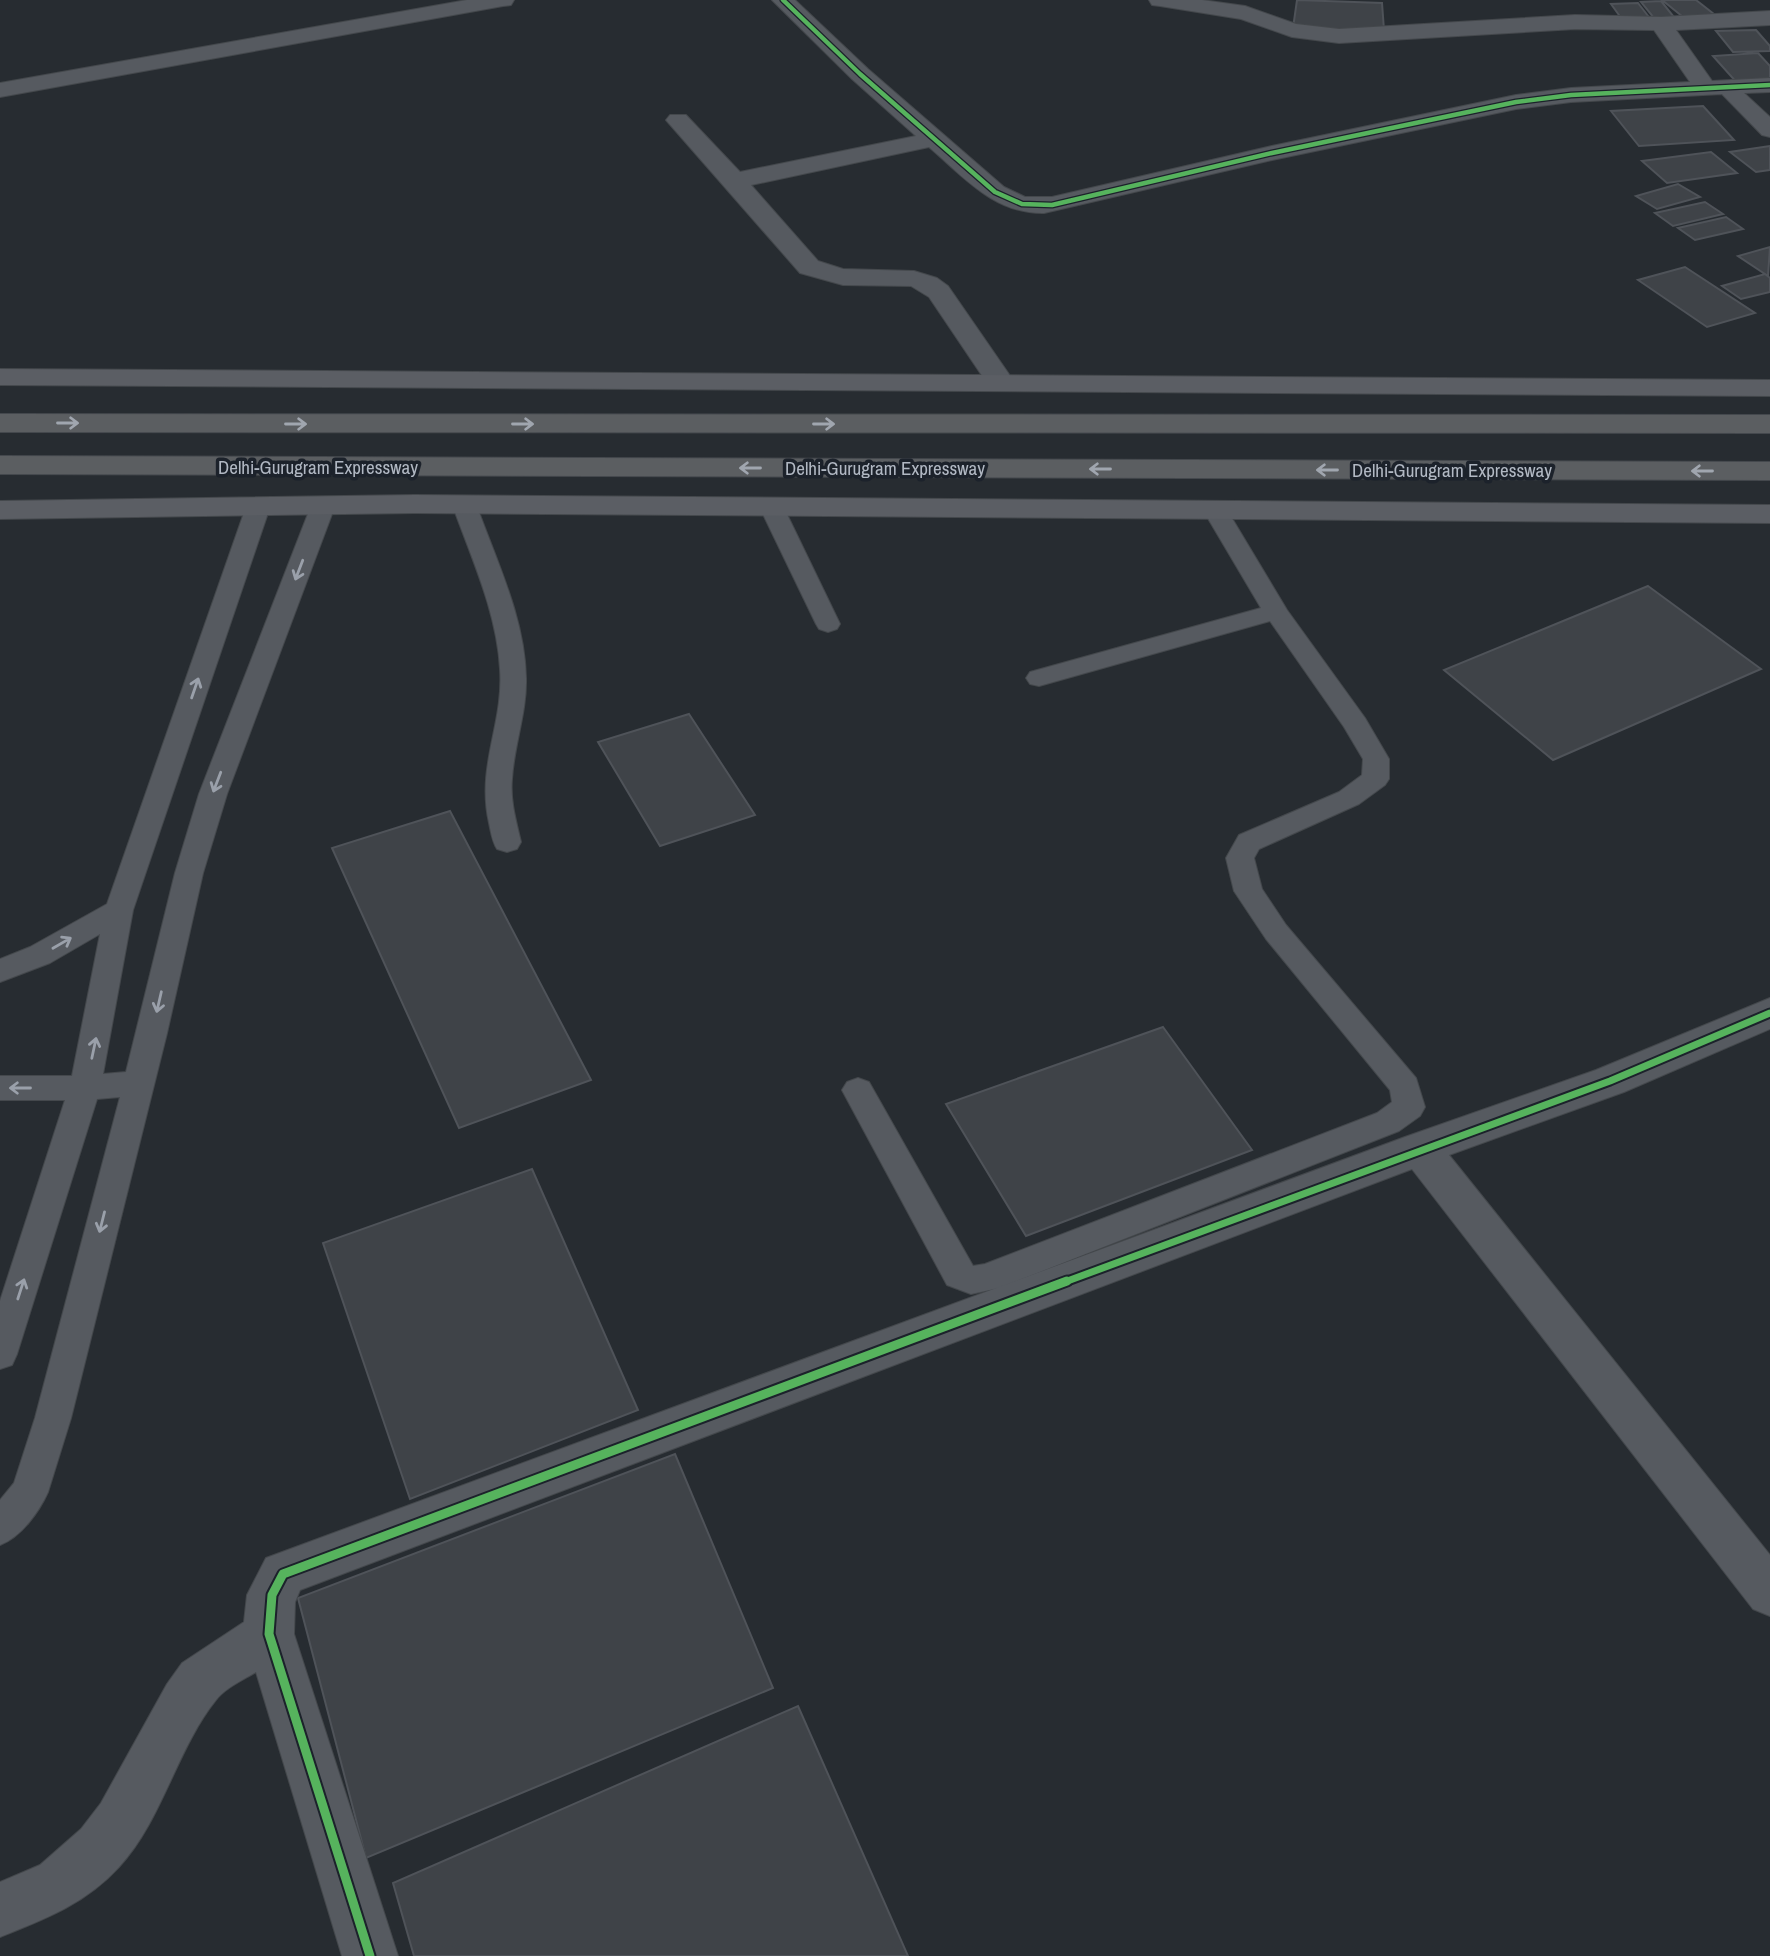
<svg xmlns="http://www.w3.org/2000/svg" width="1770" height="1956" font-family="'Archivo Narrow',sans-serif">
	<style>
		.building { fill: #3f4348; stroke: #4f5359; stroke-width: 2 }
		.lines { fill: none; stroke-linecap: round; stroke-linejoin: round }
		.service-casing { stroke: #44484c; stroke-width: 2 }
		.minor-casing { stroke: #44484c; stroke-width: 2 }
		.secondary-casing { stroke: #44484c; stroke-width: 2 }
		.motorway-casing { stroke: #44484d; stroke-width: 2 }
		.service { fill: #565a60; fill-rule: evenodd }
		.minor { fill: #565a60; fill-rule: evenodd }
		.secondary { fill: #5b5e64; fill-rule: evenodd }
		.motorway { fill: #5b5e61; fill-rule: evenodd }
		.cycleway-far2-casing { stroke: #1c222b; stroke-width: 7 }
		.cycleway-far1-casing { stroke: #1c222b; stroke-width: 11 }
		.cycleway-casing { stroke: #1c222b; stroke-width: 13 }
		.cycleway-far2 { stroke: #56b35d; stroke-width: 4.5 }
		.cycleway-far1 { stroke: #56b35d; stroke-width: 7 }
		.cycleway { stroke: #56b35d; stroke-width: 9 }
		.oneway { stroke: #a0a6af }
		.oneway2 { stroke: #9aa0aa }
		.labels { text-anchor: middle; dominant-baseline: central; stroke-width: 7; stroke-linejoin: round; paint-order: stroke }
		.far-street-label { font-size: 19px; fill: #b1b8c3; stroke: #1c222b }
	</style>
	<rect width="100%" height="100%" fill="#272c31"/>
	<!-- building -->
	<path class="building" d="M1297,0L1382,3L1384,30L1293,28Z
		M1662,0H1696L1719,18L1688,21Z
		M1661,1L1678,22L1658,23L1641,2Z
		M1638,3L1652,21L1624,22L1611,4Z
		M1756,30L1770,46V51L1733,52L1716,31Z
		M1758,53L1770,66V82L1738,84L1713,56Z
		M1703,106L1734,140L1639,146L1611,111Z
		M1770,146V170L1756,172L1730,152Z
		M1711,152L1737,173L1667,183L1642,161Z
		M1678,184L1700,197L1657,209L1636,196Z
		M1705,202L1723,214L1673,226L1655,213Z
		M1726,217L1743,229L1695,240L1678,228Z
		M1770,247L1768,276L1738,256Z
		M1685,267L1755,313L1707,327L1638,280Z
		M1765,274L1770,278V292L1741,299L1722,286Z
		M1648,586L1761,669L1553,760L1444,670Z
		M689,714L755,815L660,846L598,742Z
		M450,811L591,1080L459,1128L332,848Z
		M1163,1027L1252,1150L1026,1236L946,1104Z
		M532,1169L638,1410L410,1499L323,1243Z
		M675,1454L773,1688L366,1858L298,1598Z
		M798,1706L908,1956H414L393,1883Z"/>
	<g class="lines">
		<defs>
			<path id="service" d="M464,497L472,499L476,504C496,560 525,618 526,678C527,712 514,745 512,779C510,800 516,821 521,842L517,849L507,852L497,849C492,841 491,832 489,823C476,765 504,724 500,669C497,612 471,557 452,504L456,499Z
				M323,499L331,501L335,506L227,794L203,873L167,1033L71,1418L48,1492C39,1512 21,1537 0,1545V1500L14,1483L35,1418L120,1097L97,1099L17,1354L12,1365L0,1369V1301L65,1100H0V1076H72L100,934L50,963L0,982V959L30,947L107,904L246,507L250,502H266L270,507L133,910L103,1074L126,1072L175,873L199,794L311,506L315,501Z
				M771,499L779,501L783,506L840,624L837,629L828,632L819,629L816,624L759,506L763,501Z
				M1215,503L1223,505L1227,510L1287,610L1365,718L1389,759V779L1385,785L1359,804L1259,849L1254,858L1262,889L1286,925L1416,1078L1425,1107L1420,1116L1399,1131L999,1288L971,1294L947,1285L842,1090L847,1082L858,1078L869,1082L973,1266L985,1264L1377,1113L1392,1102L1390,1090L1266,939L1234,891L1226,858L1239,835L1339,792L1362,775L1363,759L1344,727L1270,621L1039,686L1030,684L1026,678L1030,672L1261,608L1203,510L1207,505Z"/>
			<path id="minor" d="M467,0H514L511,5L503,6L0,97V83Z
				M772,0H795L868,69L1004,187L1025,197H1052L1272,146L1516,95L1571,88L1690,82L1654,30L1575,29L1339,43L1292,37L1241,19L1160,6L1152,5L1149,0H1202L1245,6L1296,24L1339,29L1575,15L1661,17L1770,11V25L1676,30L1712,81L1770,78V92L1744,93L1770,117V137L1762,135L1722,94L1571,102L1516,109L1272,160L1044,213C994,214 964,177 929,147L751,185L818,261L843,269L914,271L937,278L948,286L1015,383L1011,389L1001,391L991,389L929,297L911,286L843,285L800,273L666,120L670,115H686L740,172L916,136L852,79Z
				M1770,998V1029L1624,1092L1449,1155L1770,1555V1616L1753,1609L1412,1169L300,1590L295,1602L294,1634L398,1956H342L256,1672C243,1680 225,1688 216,1700C176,1750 163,1819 119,1867C85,1904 45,1919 0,1937V1882L40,1865L81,1829L101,1803L167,1684L182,1663L244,1622L247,1595L266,1558L1405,1137L1596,1070Z"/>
			<path id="secondary" d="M0,369L1770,380V396L0,385Z
				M415,495L1770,505V523L415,513L0,519V501Z"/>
			<path id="motorway" d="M0,414L1770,415V433L0,432Z
				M0,456L1770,462V480L0,474Z"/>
		</defs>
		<!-- service casing -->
		<use href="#service" class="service-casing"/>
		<!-- minor casing -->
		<use href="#minor" class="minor-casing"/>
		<!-- secondary casing -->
		<use href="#secondary" class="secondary-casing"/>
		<!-- motorway casing -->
		<use href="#motorway" class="motorway-casing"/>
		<!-- service -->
		<use href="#service" class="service"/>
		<!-- minor -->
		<use href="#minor" class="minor"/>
		<!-- secondary -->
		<use href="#secondary" class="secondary"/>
		<!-- motorway -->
		<use href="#motorway" class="motorway"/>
		<defs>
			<path id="cycleway-far2" d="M783,0L860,74L995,192L1022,204L1052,205L1272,153L1516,102L1571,95L1770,85"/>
			<path id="cycleway-far1" d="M1062,1283L1610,1081L1770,1013"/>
			<path id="cycleway" d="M370,1956L269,1634L272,1595L283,1574L1067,1281"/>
		</defs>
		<!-- cycleway-far2 casing -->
		<use href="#cycleway-far2" class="cycleway-far2-casing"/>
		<!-- cycleway-far1 casing -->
		<use href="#cycleway-far1" class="cycleway-far1-casing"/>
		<!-- cycleway casing -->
		<use href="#cycleway" class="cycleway-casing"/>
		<!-- cycleway-far2 -->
		<use href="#cycleway-far2" class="cycleway-far2"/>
		<!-- cycleway-far1 -->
		<use href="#cycleway-far1" class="cycleway-far1"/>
		<!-- cycleway -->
		<use href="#cycleway" class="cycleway"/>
	</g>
	<!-- one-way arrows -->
	<defs><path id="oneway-shaft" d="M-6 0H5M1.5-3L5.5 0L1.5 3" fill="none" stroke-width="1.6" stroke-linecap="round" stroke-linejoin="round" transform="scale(1.75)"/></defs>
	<g class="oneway">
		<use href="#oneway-shaft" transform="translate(68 423)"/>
		<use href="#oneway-shaft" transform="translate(296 424)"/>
		<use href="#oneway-shaft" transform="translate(523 424)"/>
		<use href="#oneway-shaft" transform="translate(824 424)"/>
		<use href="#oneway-shaft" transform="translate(750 468) rotate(-180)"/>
		<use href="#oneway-shaft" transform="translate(1100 469) rotate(-180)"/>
		<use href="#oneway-shaft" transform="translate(1327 470) rotate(-180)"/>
		<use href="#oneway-shaft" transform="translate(1702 471) rotate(-180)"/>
	</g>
	<g class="oneway2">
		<use href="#oneway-shaft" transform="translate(299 570) rotate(111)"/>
		<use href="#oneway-shaft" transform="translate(195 688) rotate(-71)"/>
		<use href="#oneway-shaft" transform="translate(217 782) rotate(111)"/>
		<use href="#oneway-shaft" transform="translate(62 943) rotate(-30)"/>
		<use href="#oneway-shaft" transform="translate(159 1002) rotate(103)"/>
		<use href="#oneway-shaft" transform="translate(94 1048) rotate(-78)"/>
		<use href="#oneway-shaft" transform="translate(20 1088) rotate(-180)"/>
		<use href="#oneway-shaft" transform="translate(102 1222) rotate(104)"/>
		<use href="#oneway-shaft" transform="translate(21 1289) rotate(-72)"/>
	</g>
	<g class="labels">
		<!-- far-street labels -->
		<g class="far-street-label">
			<text x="318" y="467">Delhi-Gurugram Expressway</text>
			<text x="885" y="468">Delhi-Gurugram Expressway</text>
			<text x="1452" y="470">Delhi-Gurugram Expressway</text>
		</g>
	</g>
</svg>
